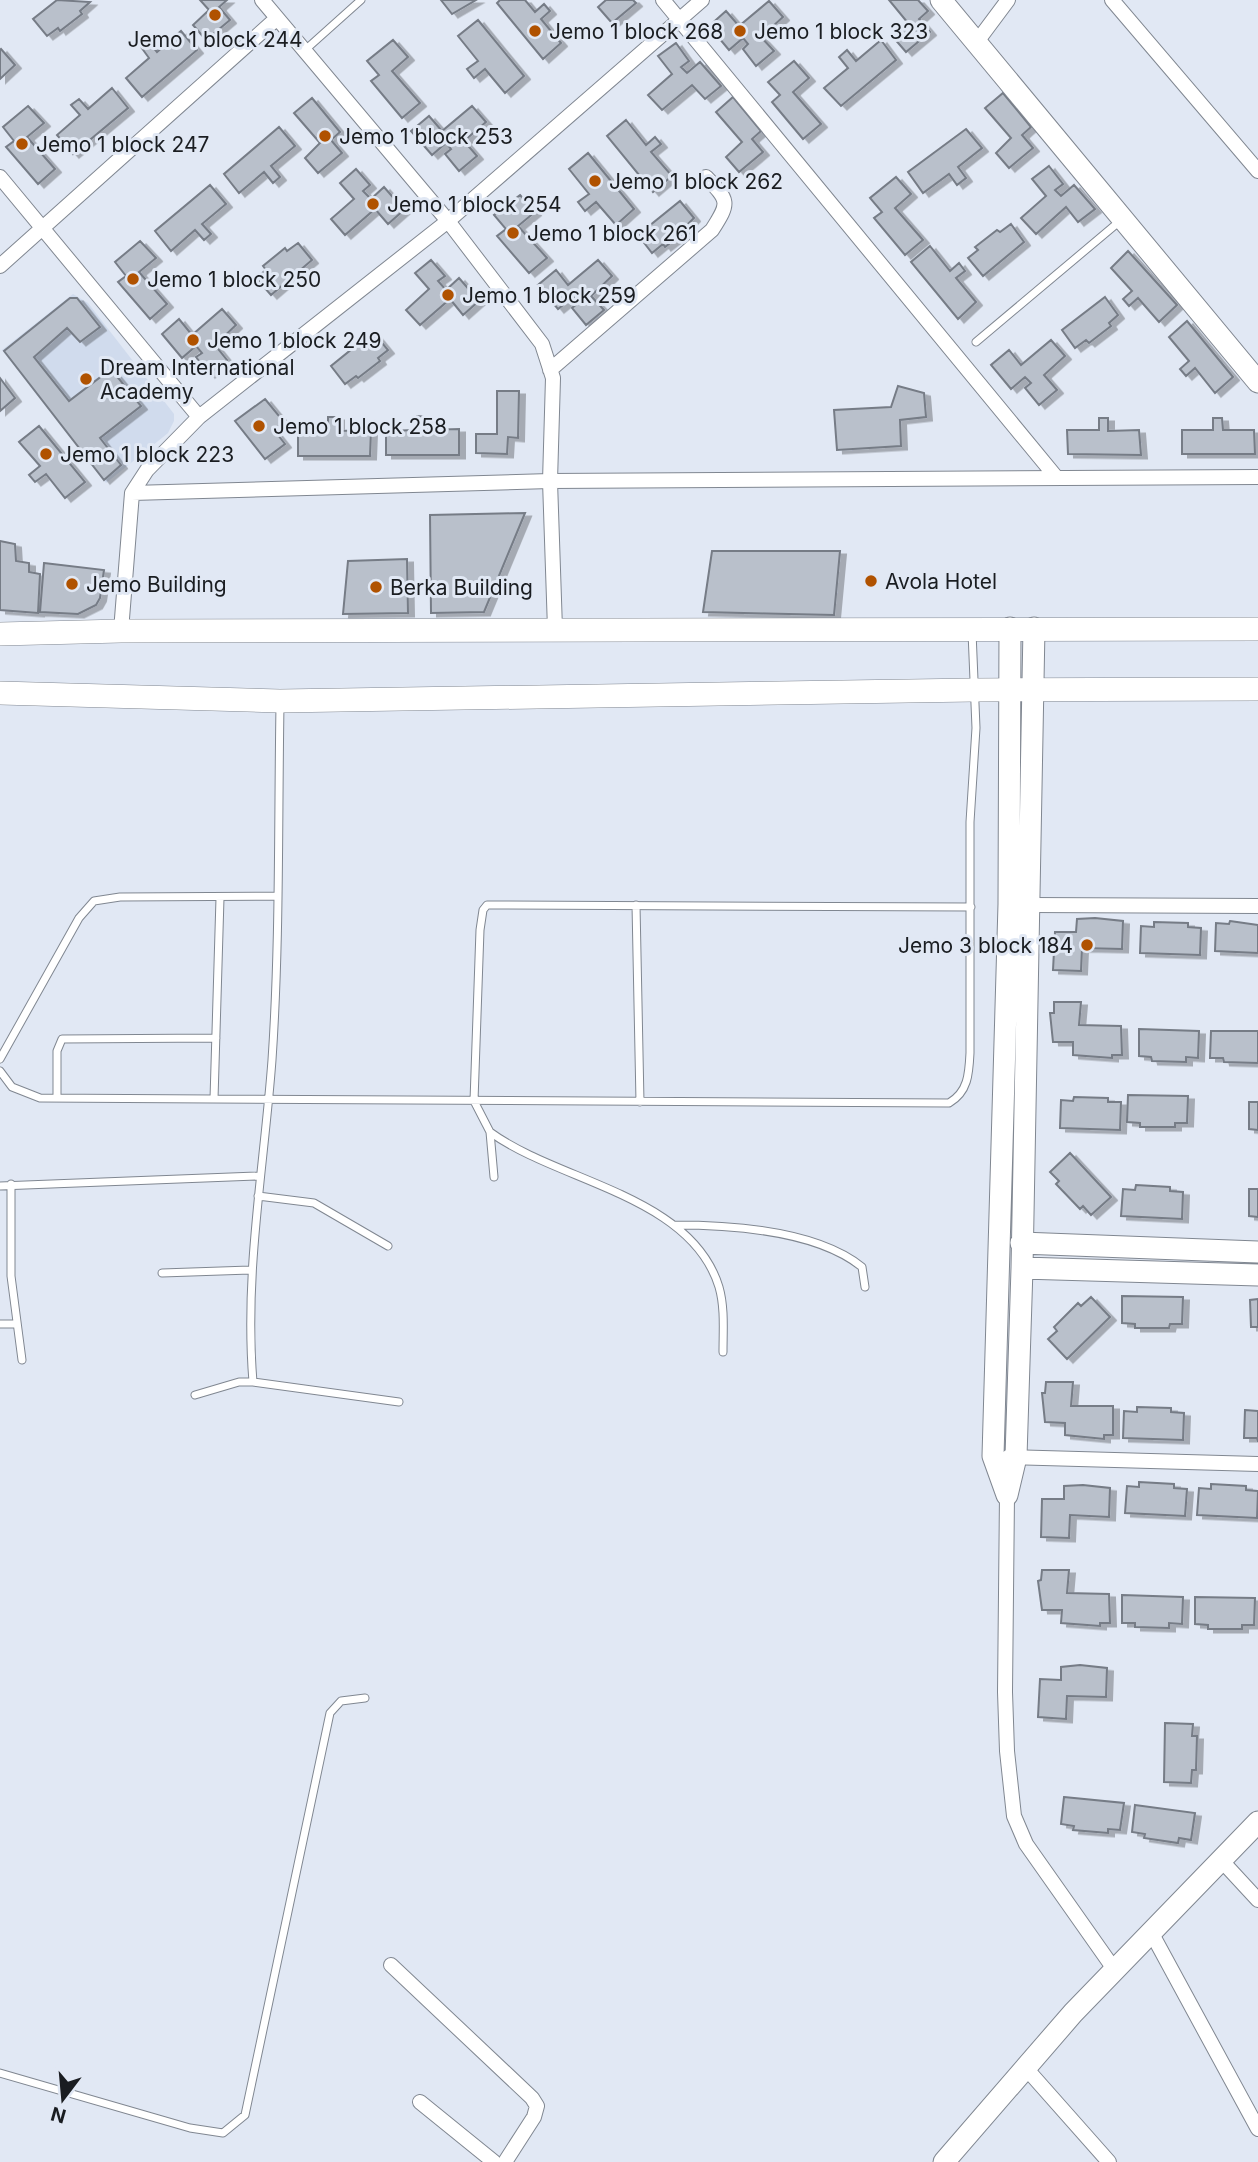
<svg xmlns="http://www.w3.org/2000/svg" width="1258" height="2162" font-family="Inter,sans-serif">
	<style>
		.built { fill: #d0dbed }
		.building { fill: #b9c0cb; stroke: #767c86; stroke-width: 2; filter: url(#shadow) }
		.lines { fill: none; stroke-linecap: round; stroke-linejoin: round }
		.lane-casing { stroke: #808791; stroke-width: 9 }
		.street-casing { stroke: #808791; stroke-width: 16 }
		.secondary-casing { stroke: #808791; stroke-width: 23 }
		.primary-casing { stroke: #808791; stroke-width: 24 }
		.lane { stroke: #fff; stroke-width: 7 }
		.street { stroke: #fff; stroke-width: 14 }
		.secondary { stroke: #fff; stroke-width: 21 }
		.primary { stroke: #fff; stroke-width: 23 }
		.poi-dot { fill: #b05200; stroke: #e1e8f4; stroke-width: 2.5 }
		.labels { text-anchor: middle; dominant-baseline: central; stroke-width: 6; stroke-linejoin: round; paint-order: stroke }
		.poi-label { font-size: 21px; fill: #1a1d21; stroke: #e1e8f4; text-anchor: start }
	</style>
	<defs>
		<filter id="shadow"><feDropShadow dx="6" dy="3.5" stdDeviation="0" flood-color="#0004"/></filter>
	</defs>
	<rect width="100%" height="100%" fill="#e1e8f4"/>
	<!-- built -->
	<path class="built" d="M73,294L88,303L174,414V421L168,433L106,483L2,350Z"/>
	<!-- building -->
	<path class="building" d="M57,0L90,2L80,11L82,14L60,31L58,28L47,36L33,19Z
		M200,0H227L219,7L230,20L206,40L193,25L209,10Z
		M441,0H476L452,14Z
		M500,0H525L535,12L544,4L550,11L541,19L561,43L543,59L497,3Z
		M606,0H633L636,3L612,23L598,7Z
		M889,0H918L928,11L919,19L930,32L906,52L893,37L908,23Z
		M769,1L783,17L761,37L774,51L756,66L743,49L748,44L743,38L729,50L709,26L726,11L739,26Z
		M478,20L524,76L505,93L485,69L474,78L467,69L478,61L458,36Z
		M181,31L197,50L142,97L126,78L149,58L141,47L148,41L157,52Z
		M393,40L408,57L392,71L420,103L402,118L371,81L379,75L367,61Z
		M881,40L896,60L841,106L824,88L848,68L839,57L847,50L856,61Z
		M676,43L689,61L681,67L687,73L700,62L721,86L705,99L692,85L662,110L648,95L672,74L658,56Z
		M1,49L15,65L0,79V50Z
		M794,61L809,78L793,92L821,124L803,139L772,102L780,95L768,82Z
		M112,88L128,108L73,154L57,135L80,115L71,105L79,99L88,109Z
		M1003,93L1031,127L1022,135L1033,148L1009,168L996,153L1011,138L985,108Z
		M733,97L761,131L752,139L763,152L739,172L726,157L742,142L716,112Z
		M312,98L340,132L331,140L342,153L318,173L305,158L320,143L294,113Z
		M28,106L44,123L27,137L55,169L38,184L6,147L14,141L3,127Z
		M472,106L486,122L464,141L477,156L459,171L445,154L451,149L446,143L432,155L411,131L429,116L442,131Z
		M626,120L646,145L655,137L661,144L651,152L672,176L653,192L607,136Z
		M279,127L295,146L271,166L280,177L273,183L264,172L239,193L224,174Z
		M966,129L982,148L958,167L966,178L957,185L949,174L923,193L908,172Z
		M588,153L634,209L616,225L596,202L585,211L578,202L589,194L569,169Z
		M1049,166L1063,184L1055,190L1061,196L1074,185L1095,209L1078,222L1066,207L1036,234L1021,218L1046,196L1032,179Z
		M356,169L370,185L363,191L371,199L384,187L404,210L388,224L375,209L345,235L331,219L354,199L340,183Z
		M896,177L911,194L895,208L923,240L905,255L874,218L882,212L870,198Z
		M210,185L226,204L202,224L211,234L204,240L195,230L171,251L155,231Z
		M520,195L535,212L518,226L547,258L529,273L497,236L506,229L494,215Z
		M680,201L694,218L685,227L687,230L665,247L663,244L652,253L638,235Z
		M1011,224L1024,242L983,276L968,258L978,250L975,247L997,230L1000,232Z
		M140,241L156,258L139,272L167,304L150,319L118,282L126,276L115,262Z
		M298,243L312,260L271,295L256,278L266,270L263,266L285,248L287,251Z
		M930,246L950,271L959,263L965,271L956,278L976,302L958,319L911,262Z
		M1128,251L1177,305L1159,322L1138,298L1129,306L1123,299L1132,291L1111,268Z
		M431,260L445,276L438,281L446,290L459,278L479,301L463,315L450,299L420,325L406,310L429,289L415,273Z
		M598,260L612,276L591,296L604,310L586,325L572,308L578,303L573,297L558,309L538,285L556,270L568,285Z
		M1105,297L1118,315L1109,323L1111,326L1089,343L1086,340L1075,348L1062,330Z
		M70,298H77L100,327L80,342L67,328L34,357L69,401L111,369L141,406L100,438L121,465L104,480L4,351Z
		M222,309L236,325L215,345L227,360L209,374L196,357L202,353L196,346L182,358L162,334L179,319L192,335Z
		M1187,321L1233,377L1215,393L1195,368L1186,376L1180,369L1189,361L1169,337Z
		M373,332L388,350L378,358L380,361L358,378L356,376L345,384L331,366Z
		M1051,340L1065,356L1044,375L1057,390L1039,405L1025,388L1031,383L1025,377L1011,389L991,365L1009,350L1021,365Z
		M0,378L15,398L0,411Z
		M898,386L924,393L926,417L900,420L901,446L837,450L834,410L891,407Z
		M497,391H519L518,438L508,437L507,454L476,453V434H497Z
		M265,399L284,422L274,430L285,444L265,459L235,421Z
		M417,416L427,417L426,430L459,429V455H386V431L416,430Z
		M328,417H338V431L371,430L370,456H298V431H328Z
		M1099,418H1108V431L1139,430L1141,455L1068,454L1067,430H1099Z
		M1213,418H1222L1223,430H1254L1255,454H1182V430H1213Z
		M39,426L85,482L65,498L46,474L35,482L29,475L40,466L19,442Z
		M525,513L484,612L431,613L430,515Z
		M0,541L15,544L16,561L29,563V572L40,574L38,613L0,610Z
		M712,551H840L834,615L703,612Z
		M407,559L408,613L343,614L348,561Z
		M44,563L104,570L100,598L96,605L78,614L40,612Z
		M1095,918L1123,921L1122,949L1082,948L1081,971L1053,970L1055,932H1076L1077,919Z
		M1230,921L1258,925V953L1215,951L1216,923L1229,924Z
		M1154,922L1188,923V927L1201,928L1200,955L1140,953L1141,926L1154,927Z
		M1054,1002H1081L1079,1025L1121,1026L1122,1055H1112V1058L1073,1055V1042H1053L1050,1013H1054Z
		M1139,1029L1199,1031L1198,1058L1186,1057V1062L1152,1061L1151,1057L1139,1056Z
		M1211,1031H1258V1063L1224,1062L1223,1058H1210Z
		M1128,1095L1188,1096L1187,1123H1175V1127H1140V1123L1127,1122Z
		M1074,1097L1108,1098V1102H1121L1120,1130L1060,1128L1061,1100L1073,1101Z
		M1249,1102H1258V1130L1249,1129Z
		M1070,1153L1111,1197L1091,1215L1083,1206L1080,1209L1056,1184L1059,1181L1050,1172Z
		M1136,1185L1170,1187V1191L1183,1192L1182,1219L1121,1216L1123,1189L1135,1190Z
		M1249,1189H1258V1217L1249,1216Z
		M1122,1296L1183,1297L1182,1324H1170L1169,1328H1135V1324L1122,1323Z
		M1091,1297L1110,1317L1067,1359L1048,1339L1057,1331L1054,1327L1078,1303L1081,1306Z
		M1258,1299V1327H1251L1250,1300Z
		M1046,1382H1073L1071,1406H1113V1435H1104V1439L1065,1435V1423L1045,1422L1042,1393H1045Z
		M1137,1407L1171,1408V1412L1184,1413L1183,1440L1123,1438L1124,1411L1137,1412Z
		M1245,1410L1258,1411V1442L1257,1438H1244Z
		M1139,1482L1174,1484V1488L1187,1489L1185,1516L1125,1513L1127,1486L1139,1487Z
		M1211,1484L1246,1486V1490L1258,1491L1257,1518L1197,1515L1199,1488L1211,1489Z
		M1083,1485L1110,1488L1109,1517L1070,1515L1069,1538L1041,1537L1042,1499H1064V1486Z
		M1042,1570H1069L1067,1593L1109,1594L1110,1623H1100V1626L1061,1623L1062,1610H1042L1038,1581L1041,1580Z
		M1122,1595L1183,1597L1182,1624L1169,1623V1628L1135,1627V1623H1122Z
		M1195,1597L1255,1598L1254,1625H1242V1629H1208V1625L1195,1624Z
		M1080,1665L1107,1668L1106,1697L1067,1696L1066,1719L1038,1717L1040,1679L1061,1680V1667Z
		M1165,1723L1193,1724L1192,1736H1197L1196,1770H1192L1191,1783L1164,1782Z
		M1064,1797L1124,1803L1120,1830L1108,1829V1833L1073,1830L1074,1826L1061,1824Z
		M1135,1805L1195,1813L1191,1840L1179,1838L1178,1843L1144,1838L1145,1834L1132,1832Z"/>
	<g class="lines">
		<defs>
			<path id="lane" d="M304,51L361,0
				M976,342L1120,221
				M636,905L640,1102
				M0,1059L79,918L94,901L120,897L277,896
				M0,1071L12,1087L40,1098L949,1103C968,1092 969,1074 970,1053V822L976,728L972,632
				M57,1098V1051L62,1039L216,1038
				M214,1099L220,898
				M490,1132C558,1182 691,1195 719,1287C725,1308 723,1331 723,1352
				M494,1177L490,1132L474,1101L480,930L483,910L487,905L971,907
				M11,1184V1276L22,1360
				M0,1186L259,1176
				M258,1196L314,1203L388,1246
				M674,1225C732,1225 816,1230 862,1267L865,1287
				M162,1273L250,1270
				M0,1324H15
				M253,1382C244,1273 264,1168 272,1060C280,942 278,823 280,705
				M195,1395L239,1382H253L399,1402
				M0,2073L190,2128L223,2133L245,2115L330,1713L341,1701L365,1698"/>
			<path id="street" d="M262,0L448,221L542,344L553,378L550,481L1258,477
				M663,0L1056,477
				M1112,0L1258,171
				M976,43L1008,0
				M0,177L199,417
				M0,266L276,19
				M550,370L712,230C730,202 729,201 706,177
				M132,493L550,481L555,629
				M121,631L132,493L147,470L199,417L448,221L702,0
				M1030,905L1258,906
				M1008,1457L1258,1464
				M1007,1495L1005,1692L1007,1751L1014,1816L1026,1844L1114,1969
				M1221,1860L1258,1900
				M1151,1932L1258,2129
				M391,1965L532,2098L537,2106L534,2117L505,2162
				M1024,2066L1109,2162
				M420,2102L494,2162"/>
			<path id="secondary" d="M941,0L1258,382
				M1021,1243L1258,1252
				M1022,1268L1258,1275
				M1007,1495L993,1456L1009,904L1010,628
				M1007,1495L1016,1457L1022,1268L1034,628
				M944,2162L1073,2013L1258,1822"/>
			<path id="primary" d="M0,634L121,631L1258,629
				M0,693L280,701L974,690L1258,689"/>
		</defs>
		<!-- lane casing -->
		<use href="#lane" class="lane-casing"/>
		<!-- street casing -->
		<use href="#street" class="street-casing"/>
		<!-- secondary casing -->
		<use href="#secondary" class="secondary-casing"/>
		<!-- primary casing -->
		<use href="#primary" class="primary-casing"/>
		<!-- lane -->
		<use href="#lane" class="lane"/>
		<!-- street -->
		<use href="#street" class="street"/>
		<!-- secondary -->
		<use href="#secondary" class="secondary"/>
		<!-- primary -->
		<use href="#primary" class="primary"/>
	</g>
	<!-- markers -->
	<g class="poi-dot">
		<circle cx="215" cy="15" r="7"/>
		<circle cx="535" cy="31" r="7"/>
		<circle cx="740" cy="31" r="7"/>
		<circle cx="325" cy="136" r="7"/>
		<circle cx="22" cy="144" r="7"/>
		<circle cx="595" cy="181" r="7"/>
		<circle cx="373" cy="204" r="7"/>
		<circle cx="513" cy="233" r="7"/>
		<circle cx="133" cy="279" r="7"/>
		<circle cx="448" cy="295" r="7"/>
		<circle cx="193" cy="340" r="7"/>
		<circle cx="86" cy="379" r="7"/>
		<circle cx="259" cy="426" r="7"/>
		<circle cx="46" cy="454" r="7"/>
		<circle cx="871" cy="581" r="7"/>
		<circle cx="72" cy="584" r="7"/>
		<circle cx="376" cy="587" r="7"/>
		<circle cx="1087" cy="945" r="7"/>
	</g>
	<g class="labels">
		<!-- poi labels -->
		<g class="poi-label">
			<text x="549" y="31">Jemo 1 block 268</text>
			<text x="754" y="31">Jemo 1 block 323</text>
			<text x="215" y="39" text-anchor="middle">Jemo 1 block 244</text>
			<text x="339" y="136">Jemo 1 block 253</text>
			<text x="36" y="144">Jemo 1 block 247</text>
			<text x="609" y="181">Jemo 1 block 262</text>
			<text x="387" y="204">Jemo 1 block 254</text>
			<text x="527" y="233">Jemo 1 block 261</text>
			<text x="147" y="279">Jemo 1 block 250</text>
			<text x="462" y="295">Jemo 1 block 259</text>
			<text x="207" y="340">Jemo 1 block 249</text>
			<text x="100" y="367">Dream International<tspan x="100" dy="24">Academy</tspan></text>
			<text x="273" y="426">Jemo 1 block 258</text>
			<text x="60" y="454">Jemo 1 block 223</text>
			<text x="885" y="581">Avola Hotel</text>
			<text x="86" y="584">Jemo Building</text>
			<text x="390" y="587">Berka Building</text>
			<text x="1073" y="945" text-anchor="end">Jemo 3 block 184</text>
		</g>
	</g>
	<!-- north arrow -->
	<g transform="translate(63 2099) rotate(196)" stroke="#e1e8f4" stroke-width="5" paint-order="stroke">
	<path d="M0-5L12 26L0 18L-12 26Z" fill="#1a1d21"/>
	<text y="-10" font-size="19" font-weight="bold" text-anchor="middle" fill="#1a1d21">N</text>
	</g>
</svg>
